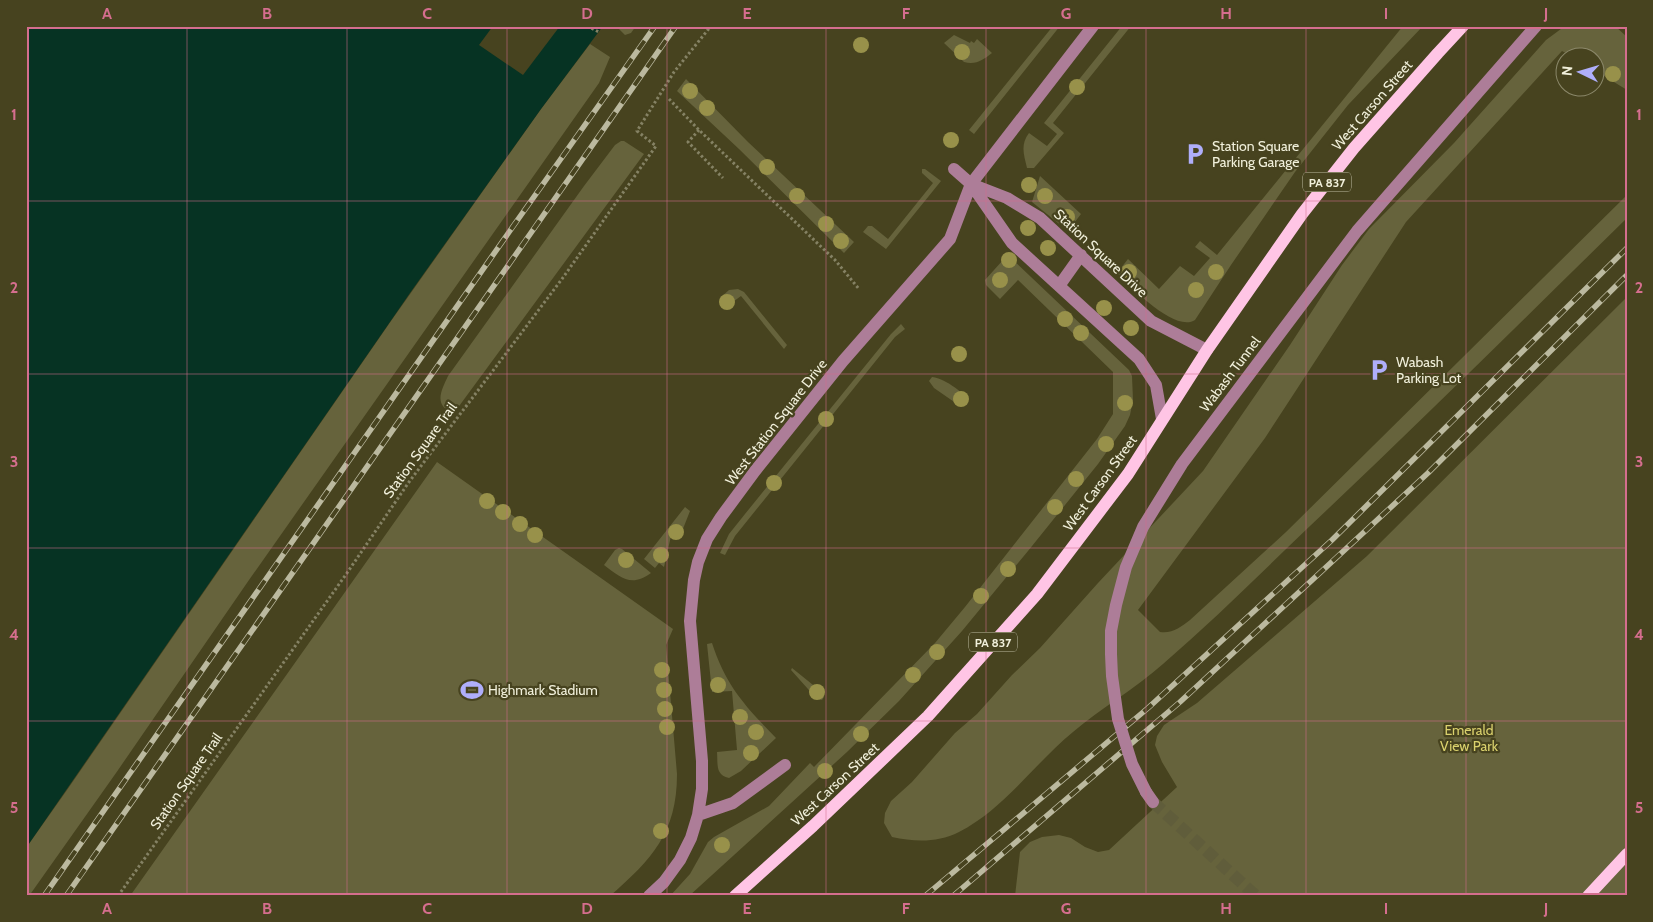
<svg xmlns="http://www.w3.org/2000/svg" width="1653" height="922" font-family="Cabin,sans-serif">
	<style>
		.green { fill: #66633c }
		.water { fill: #063323 }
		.pier { fill: #47431f }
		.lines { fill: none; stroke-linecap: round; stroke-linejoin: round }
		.minor-tunnel { stroke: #605d3b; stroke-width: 12; stroke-dasharray: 12 6; stroke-linecap: butt }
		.path { stroke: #858264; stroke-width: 3; stroke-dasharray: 2.5 2.5; stroke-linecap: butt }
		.minor { stroke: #ad7d98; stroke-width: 12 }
		.major { stroke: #ffc5e5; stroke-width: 12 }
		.rail-casing { stroke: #bbb99f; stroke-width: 5.5 }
		.rail { stroke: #47431f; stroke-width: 4; stroke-dasharray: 11; stroke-linecap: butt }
		.minor-bridge { stroke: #ad7d98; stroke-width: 12 }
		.tree { fill: #98914a }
		.grid { fill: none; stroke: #d56e8e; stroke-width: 1; stroke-opacity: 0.55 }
		.labels { text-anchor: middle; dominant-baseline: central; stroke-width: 4.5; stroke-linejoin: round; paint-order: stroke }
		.shield { fill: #47431f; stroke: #bebca3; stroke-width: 1 }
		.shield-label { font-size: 12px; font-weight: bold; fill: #f1f0db }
		.street-label { font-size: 14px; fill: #f1f0db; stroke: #47431f }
		.poi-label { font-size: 14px; fill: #f1f0db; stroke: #47431f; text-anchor: start }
		.park-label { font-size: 14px; fill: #dad16d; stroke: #47431f }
		.neatline { fill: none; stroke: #d56e8e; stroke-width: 2 }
		.grid-label { font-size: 16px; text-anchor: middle; font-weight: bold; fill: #d56e8e }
	</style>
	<rect width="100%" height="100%" fill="#47431f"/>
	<!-- green -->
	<path class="green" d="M616,26H636L631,33L625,35Z
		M1053,26H1060L974,134L969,130Z
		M1122,26H1131L1053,123L1064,133L1034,168H1027C1024,155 1020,145 1029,133L1047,146L1057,134L1044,123Z
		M1403,26H1423L1348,105L1295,172L1231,265L1195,320C1175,333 1131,287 1117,273L1128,259L1159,289L1180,266L1194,276L1210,258L1195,247L1200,241L1217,255Z
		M1565,26H1615L1627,37V90L1596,71V58L1573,57L1562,51L1406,222L1265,438L1138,610L1160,632C1172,634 1181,627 1190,620L1286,532L1627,195V218C1522,321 1417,425 1310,526C1261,573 1214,620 1163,664C1135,689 1101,708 1073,732C1034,764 1005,808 959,832C937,843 915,842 892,837L884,823L885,813L891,801L912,782L955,733L977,714L1012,675L1040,648L1098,583L1203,471L1290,345L1342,265L1369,229L1454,143L1546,40Z
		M954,35L970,43L971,41L974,43L977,39L992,53C983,60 976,65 964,62L944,43Z
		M590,44L610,57L599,83L249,580L116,773L29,896H26V848L67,790L391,321L541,109Z
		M686,79L748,142L854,242L844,253L739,149L677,91Z
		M621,141H624L644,154L454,413C433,406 441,391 448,376L584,186L615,145Z
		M922,169H925L941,181L886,249L863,232L868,226H872L888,239L933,183L922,173Z
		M1040,176L1081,214L1068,231L1032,202Z
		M1007,258L1012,259L1129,370L1132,376L1133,400L1130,415L1125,426L1098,464L1028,551L962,631L899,701L847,752L689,896H670L690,874L708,842L714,837L769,806L810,763L814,767L935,643L965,607L1097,439L1113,414V372L1018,280L1000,299L986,285L985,280L1003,260Z
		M738,289L744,292L787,345L784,349L741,296L726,307L720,306V298L729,290Z
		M1627,297V896H1015L1020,852L1030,842L1042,837L1059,835L1071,838L1085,847L1098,852L1109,850L1177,787L1162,762L1155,745L1157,736L1164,725L1197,703L1367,556Z
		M901,324L905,329L895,337L735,536L725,555L720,553L729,534L745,514L891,334Z
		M932,377C941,377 965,392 968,401L967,405L960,406L934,388L929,381Z
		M437,462L673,629L666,645L677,774C677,833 652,859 610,896H130Z
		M685,507L690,511L679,539L671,536L664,567L659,563L655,568L644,559Z
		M619,548L622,549L651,573C631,588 620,577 604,565L615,550Z
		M712,643C726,686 745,706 776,738L741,771L729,778C715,775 718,764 717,752L737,750L732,691L712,692L707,644Z
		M792,668L823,693L824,697L822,700L816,698L791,670Z"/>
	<!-- water -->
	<path class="water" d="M26,26H603L541,109L410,293L26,848Z"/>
	<!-- pier -->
	<path class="pier" d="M493,26H560L523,75L479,45Z"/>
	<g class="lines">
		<!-- minor-tunnel -->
		<path class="minor-tunnel" d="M1153,802L1256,896"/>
		<!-- path -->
		<path class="path" d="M587,26L599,32
			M669,99L699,130L835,260L859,289
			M699,130L688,142L723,178
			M118,896L347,573L409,482L562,279L656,146L637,131L674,72L711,26"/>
		<!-- minor -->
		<path class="minor" d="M954,169L971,184L1012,243L1139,359L1156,385L1162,419
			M971,184L1007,198L1040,218L1151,321L1207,350
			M1059,286L1081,255
			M1146,792L1153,802
			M698,815L733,803L785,765
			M649,896L664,882L680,860L691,838L698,815L702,789V761L690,621L694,580L698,562L707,539L721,517L755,471L843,361L950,239L971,184L1093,26"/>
		<!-- major -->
		<path class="major" d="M735,896L813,826L928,716L1037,594L1128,474L1207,350L1302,214L1354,148L1438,53L1463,26
			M1588,896L1627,854"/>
		<defs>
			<path id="rail" d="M44,896L514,225L655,26
				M66,896L676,26
				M925,896L1148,708L1332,540L1627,248
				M953,896L1180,702L1428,473L1627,275"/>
		</defs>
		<!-- rail casing -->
		<use href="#rail" class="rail-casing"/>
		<!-- rail -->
		<use href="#rail" class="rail"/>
		<!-- minor-bridge -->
		<path class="minor-bridge" d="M1146,792L1132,764L1118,719L1112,676L1111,654V631L1116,605L1126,567L1143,527L1182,464L1357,231L1536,26"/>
	</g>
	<!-- trees -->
	<g class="tree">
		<circle cx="861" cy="45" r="8"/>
		<circle cx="962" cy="52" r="8"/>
		<circle cx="1613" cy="74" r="8"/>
		<circle cx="1077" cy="87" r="8"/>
		<circle cx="690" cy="91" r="8"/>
		<circle cx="707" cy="108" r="8"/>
		<circle cx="951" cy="140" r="8"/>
		<circle cx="767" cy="167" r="8"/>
		<circle cx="1029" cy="185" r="8"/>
		<circle cx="797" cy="196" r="8"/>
		<circle cx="1045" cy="196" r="8"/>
		<circle cx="1067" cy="217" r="8"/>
		<circle cx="826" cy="224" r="8"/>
		<circle cx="1028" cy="228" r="8"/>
		<circle cx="841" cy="241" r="8"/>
		<circle cx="1048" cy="248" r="8"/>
		<circle cx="1009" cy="260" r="8"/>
		<circle cx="1129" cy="272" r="8"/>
		<circle cx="1216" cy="272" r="8"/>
		<circle cx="1000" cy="280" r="8"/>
		<circle cx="1196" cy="290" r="8"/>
		<circle cx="727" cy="302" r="8"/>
		<circle cx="1104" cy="308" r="8"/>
		<circle cx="1065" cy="319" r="8"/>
		<circle cx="1131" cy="328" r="8"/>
		<circle cx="1081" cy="333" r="8"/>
		<circle cx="959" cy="354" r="8"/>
		<circle cx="961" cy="399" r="8"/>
		<circle cx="1125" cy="403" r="8"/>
		<circle cx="826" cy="419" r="8"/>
		<circle cx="1106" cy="444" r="8"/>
		<circle cx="1076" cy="479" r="8"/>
		<circle cx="774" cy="483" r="8"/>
		<circle cx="487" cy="501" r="8"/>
		<circle cx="1055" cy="507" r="8"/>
		<circle cx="503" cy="512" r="8"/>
		<circle cx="520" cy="524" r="8"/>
		<circle cx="676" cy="532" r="8"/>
		<circle cx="535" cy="535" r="8"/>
		<circle cx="661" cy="555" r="8"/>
		<circle cx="626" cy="560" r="8"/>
		<circle cx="1008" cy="569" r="8"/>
		<circle cx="981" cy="596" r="8"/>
		<circle cx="937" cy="652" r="8"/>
		<circle cx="662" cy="670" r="8"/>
		<circle cx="913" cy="675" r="8"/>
		<circle cx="718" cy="685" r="8"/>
		<circle cx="664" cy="690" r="8"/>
		<circle cx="817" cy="692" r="8"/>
		<circle cx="665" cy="709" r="8"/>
		<circle cx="740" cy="717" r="8"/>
		<circle cx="667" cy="727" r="8"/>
		<circle cx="756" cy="732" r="8"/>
		<circle cx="861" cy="734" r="8"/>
		<circle cx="751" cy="753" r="8"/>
		<circle cx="825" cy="771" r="8"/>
		<circle cx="661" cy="831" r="8"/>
		<circle cx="722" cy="845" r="8"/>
	</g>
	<!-- grid -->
	<path class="grid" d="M187,26V896M347,26V896M507,26V896M667,26V896M826,26V896M986,26V896M1146,26V896M1306,26V896M1466,26V896M26,201H1627M26,374H1627M26,548H1627M26,721H1627"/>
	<!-- icons -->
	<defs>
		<symbol id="parking-bare" viewBox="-9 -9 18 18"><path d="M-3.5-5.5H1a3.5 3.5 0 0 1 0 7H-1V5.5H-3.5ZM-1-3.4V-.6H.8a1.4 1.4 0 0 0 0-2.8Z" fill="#afaefa" stroke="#47431f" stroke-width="2.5" paint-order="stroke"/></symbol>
		<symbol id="stadium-bare" viewBox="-9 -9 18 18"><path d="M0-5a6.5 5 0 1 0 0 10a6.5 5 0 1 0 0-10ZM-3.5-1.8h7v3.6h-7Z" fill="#afaefa" stroke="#47431f" stroke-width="2.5" paint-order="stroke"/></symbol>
	</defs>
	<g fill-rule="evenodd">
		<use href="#parking-bare" x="1179" y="138" width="32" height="32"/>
		<use href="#parking-bare" x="1363" y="354" width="32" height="32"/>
		<use href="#stadium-bare" x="456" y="674" width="32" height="32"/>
	</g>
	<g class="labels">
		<!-- shield labels -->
		<g class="shield">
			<rect x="1303" y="172.5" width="48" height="19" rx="4"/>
			<rect x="969" y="632.5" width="48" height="19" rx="4"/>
		</g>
		<g class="shield-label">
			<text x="1327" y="182">PA 837</text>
			<text x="993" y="642">PA 837</text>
		</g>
		<!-- street labels -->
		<g class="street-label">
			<text transform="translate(1372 105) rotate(-49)">West Carson Street</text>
			<text transform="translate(1101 253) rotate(43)">Station Square Drive</text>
			<text transform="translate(1230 374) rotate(-53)">Wabash Tunnel</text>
			<text transform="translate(776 422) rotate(-52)">West Station Square Drive</text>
			<text transform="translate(420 450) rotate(-54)">Station Square Trail</text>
			<text transform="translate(1100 483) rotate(-54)">West Carson Street</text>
			<text transform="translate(186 781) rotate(-55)">Station Square Trail</text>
			<text transform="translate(835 784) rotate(-43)">West Carson Street</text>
		</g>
		<!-- poi labels -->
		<g class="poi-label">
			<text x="1212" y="146">Station Square<tspan x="1212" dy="16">Parking Garage</tspan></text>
			<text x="1396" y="362">Wabash<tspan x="1396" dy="16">Parking Lot</tspan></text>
			<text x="488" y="690">Highmark Stadium</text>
		</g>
		<!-- park labels -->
		<g class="park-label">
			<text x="1469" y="730">Emerald<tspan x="1469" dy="16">View Park</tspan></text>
		</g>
	</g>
	<!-- border -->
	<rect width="1653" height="922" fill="none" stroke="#47431f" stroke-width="55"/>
	<!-- north arrow -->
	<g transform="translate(1580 72) rotate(275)"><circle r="24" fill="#47431f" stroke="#8b886a"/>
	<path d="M0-4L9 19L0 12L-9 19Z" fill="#afaefa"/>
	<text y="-8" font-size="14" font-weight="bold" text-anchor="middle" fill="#f1f0db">N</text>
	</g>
	<rect x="28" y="28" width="1598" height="866" class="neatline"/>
	<g class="grid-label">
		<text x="107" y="19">A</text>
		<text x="267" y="19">B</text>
		<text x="427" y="19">C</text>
		<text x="587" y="19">D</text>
		<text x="747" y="19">E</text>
		<text x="906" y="19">F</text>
		<text x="1066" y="19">G</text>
		<text x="1226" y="19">H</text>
		<text x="1386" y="19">I</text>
		<text x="1546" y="19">J</text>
		<text x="14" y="120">1</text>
		<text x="1639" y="120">1</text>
		<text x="14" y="293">2</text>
		<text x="1639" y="293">2</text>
		<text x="14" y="467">3</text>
		<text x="1639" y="467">3</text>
		<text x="14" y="640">4</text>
		<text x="1639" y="640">4</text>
		<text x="14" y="813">5</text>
		<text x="1639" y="813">5</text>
		<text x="107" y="914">A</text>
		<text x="267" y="914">B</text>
		<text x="427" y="914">C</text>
		<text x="587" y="914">D</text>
		<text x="747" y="914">E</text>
		<text x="906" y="914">F</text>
		<text x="1066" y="914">G</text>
		<text x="1226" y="914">H</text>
		<text x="1386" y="914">I</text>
		<text x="1546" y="914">J</text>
	</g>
</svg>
